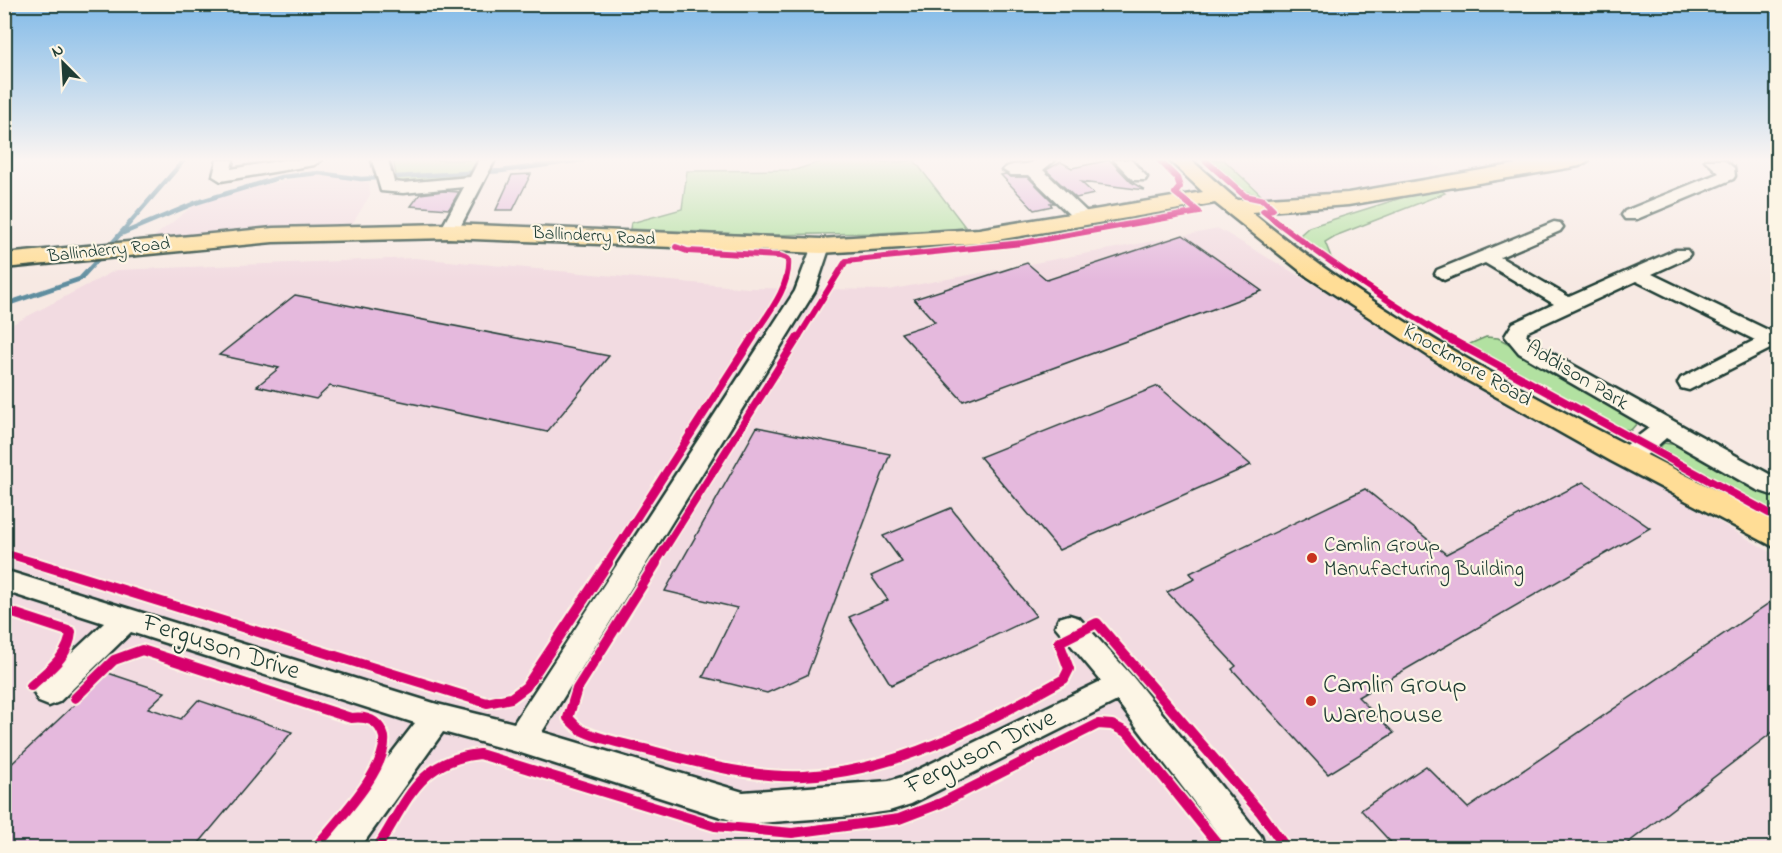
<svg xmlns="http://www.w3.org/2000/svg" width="1782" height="853" font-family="'Indie Flower',sans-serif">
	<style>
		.built { fill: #f2dbe1 }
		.green { fill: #b2e1a1; stroke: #688f6a; stroke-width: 1.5 }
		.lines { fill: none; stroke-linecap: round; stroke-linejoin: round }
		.stream { stroke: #5e8d9f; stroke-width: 4.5 }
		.building { fill: #e5b9dd; stroke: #1f3d34; stroke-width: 1.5 }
		.minor-casing { stroke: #1f3d34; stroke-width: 5 }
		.major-casing { stroke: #1f3d34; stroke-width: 5 }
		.minor { fill: #fcf5e5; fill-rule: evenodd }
		.major { fill: #ffdd96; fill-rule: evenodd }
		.cycleway-far2-casing { stroke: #fcf5e5; stroke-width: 9 }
		.cycleway-far1-casing { stroke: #fcf5e5; stroke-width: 11 }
		.cycleway-casing { stroke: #fcf5e5; stroke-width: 14 }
		.cycleway-far2 { stroke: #d6006c; stroke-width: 6 }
		.cycleway-far1 { stroke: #d6006c; stroke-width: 8 }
		.cycleway { stroke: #d6006c; stroke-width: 10 }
		.poi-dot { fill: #c8321e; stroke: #fcf5e5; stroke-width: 2 }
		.labels { text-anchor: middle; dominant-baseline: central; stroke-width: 4.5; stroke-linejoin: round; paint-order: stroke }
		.far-street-label { font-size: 18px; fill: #1f3d34; stroke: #fcf5e5 }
		.street-label { font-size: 21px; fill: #1f3d34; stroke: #fcf5e5 }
		.poi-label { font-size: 21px; fill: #1f3d34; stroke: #fcf5e5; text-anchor: start }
		.near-street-label { font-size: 26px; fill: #1f3d34; stroke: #fcf5e5 }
		.near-poi-label { font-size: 26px; fill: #1f3d34; stroke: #fcf5e5; text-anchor: start }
	</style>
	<rect width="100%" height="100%" fill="#f7e9e3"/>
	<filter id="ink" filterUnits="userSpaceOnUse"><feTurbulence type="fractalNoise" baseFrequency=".0167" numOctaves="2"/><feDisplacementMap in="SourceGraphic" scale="12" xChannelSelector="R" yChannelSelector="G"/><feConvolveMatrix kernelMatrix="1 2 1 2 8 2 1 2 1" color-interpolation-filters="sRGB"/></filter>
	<g filter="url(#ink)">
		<!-- built -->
		<path class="built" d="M1224,160H1426L1444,170L1392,183L1278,199L1262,196Z
			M317,175L369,182L370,195L351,226L244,228L151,239L193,206L250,187Z
			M1219,229L1777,556V848H5V328L116,270L415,258L748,288L888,290Z"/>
		<!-- green -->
		<path class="green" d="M393,160H481L472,175L402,183L397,180Z
			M826,160C855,160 886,165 914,160L966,228L878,233L764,235L630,229L631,223L682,209L687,171L795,170Z
			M1211,160H1224L1262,196L1244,191Z
			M1436,187L1445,193L1335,236L1325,242L1331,257L1359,281L1326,259L1300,235L1309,227Z
			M1486,337L1498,338L1515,347L1630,414L1638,422L1631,430L1618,428L1465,346Z
			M1664,443L1684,446L1777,494V501L1769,509L1662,452L1659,448Z"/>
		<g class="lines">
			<!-- stream -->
			<path class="stream" d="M121,234L195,203L281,177L319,173L361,179L501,171L583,160
				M108,248L184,160
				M4,305L80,279L102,255"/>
		</g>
		<!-- building -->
		<path class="building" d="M1110,160L1131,182L1145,190L1081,182L1094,194L1076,198L1046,170L1061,162L1072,168Z
			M531,174L513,210H496L512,175Z
			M1006,174L1011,177H1028L1054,203H1050L1052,206L1034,210L1001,175Z
			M444,191L459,192L449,209L411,206L420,194Z
			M1183,235L1262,291L963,401L901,333L935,322L914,299L1027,263L1047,280Z
			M295,295L609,356L547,432L330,386L316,399L257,386L279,368L219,355Z
			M1158,386L1251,465L1059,550L980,457Z
			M757,427L890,454L807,675L767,693L703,677L737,608L665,591Z
			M1583,482L1650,528L1358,697L1394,733L1328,774L1232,669L1236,666L1167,592L1195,579L1190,573L1365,489L1446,554Z
			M951,508L1036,616L891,685L849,617L888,600L871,576L902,562L883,536Z
			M1778,597V728L1620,849H1397L1361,810L1426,766L1468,808Z
			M108,673L165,692L148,708L181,719L198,700L292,732L194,849H4V771Z"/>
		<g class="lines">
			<defs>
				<path id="minor" d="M217,160H233L231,169L284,160H322L314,165L221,181L213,176Z
					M372,160H388L394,182L403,183L470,177L479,160H495L458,231L449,236L440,231L464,187L403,193L381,191Z
					M1036,160H1055L1043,170L1089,214L1092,218L1089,222H1077L1029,175H1011L1003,170C1011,161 1026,168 1036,160Z
					M1114,160H1131L1147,177L1145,180H1133Z
					M1705,160H1724L1734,168L1735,176L1733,179L1637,219H1625L1622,215L1625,211L1719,173Z
					M1554,222L1560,223L1563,227L1560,231L1500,257L1569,297L1675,250H1687L1690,254L1687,258L1652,274L1778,335V349L1772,348L1689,390L1681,388L1678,383L1681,378L1755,340L1636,281L1528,331L1526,335L1533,343L1778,479V497L1757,490L1666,438C1653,449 1638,467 1620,462L1616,456L1620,450L1649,428L1519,353L1505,336L1513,323L1554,304L1485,263L1444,280L1435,274L1437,270Z
					M821,241L830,246L815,291L542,732L743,792L889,781L905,776L1101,681L1055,626L1059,618L1069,615L1079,618L1132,676L1261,836L1265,848H1229L1117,701L911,804L889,811L853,816L743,824L521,753L443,732L360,848H323L328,836L415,723L131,632L59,702L49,706L39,702L34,693L39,684L104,623L4,591V570L437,704L514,723L795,291L812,246Z"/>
				<path id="major" d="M1169,160H1191L1237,200L1348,193L1541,160H1589L1579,166L1348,205L1251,212C1409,342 1598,429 1778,522V549L1611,461L1456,374L1308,277L1215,203L979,243L821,253L449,238L273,242L4,268V254L273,228L449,224L821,239L979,229L1203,192Z"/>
			</defs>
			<!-- minor casing -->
			<use href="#minor" class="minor-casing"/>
			<!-- major casing -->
			<use href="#major" class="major-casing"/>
			<!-- minor -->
			<use href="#minor" class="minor"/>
			<!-- major -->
			<use href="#major" class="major"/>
			<defs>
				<path id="cycleway-far2" d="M1205,160L1245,196L1264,200L1273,209L1263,211C1322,258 1384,299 1448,338
					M676,247L687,251L780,256L788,259C791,287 767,315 752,338
					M798,338L846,261L1022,243L1199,212L1175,193L1180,187L1177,178L1159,160"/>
				<path id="cycleway-far1" d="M1446,337L1778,518
					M4,553L41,564
					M607,564L753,337
					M655,564L798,337"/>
				<path id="cycleway" d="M36,563L487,703L511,698L526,687L608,563
					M656,563L577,689L568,718C573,723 579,730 585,732C608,742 636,746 660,753C706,765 755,778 803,776C898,772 983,724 1064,679L1069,669L1059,642L1097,623L1261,813L1286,848
					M4,610L71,632C69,657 48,670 31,686
					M75,698L114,660L142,650L351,718C367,716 379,720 384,737C388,770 335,823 315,848
					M377,848C407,802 418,760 480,754L715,826L792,833L899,819L941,803L1098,724L1112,725L1128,733L1221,848"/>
			</defs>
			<!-- cycleway-far2 casing -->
			<use href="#cycleway-far2" class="cycleway-far2-casing"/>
			<!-- cycleway-far1 casing -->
			<use href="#cycleway-far1" class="cycleway-far1-casing"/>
			<!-- cycleway casing -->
			<use href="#cycleway" class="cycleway-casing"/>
			<!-- cycleway-far2 -->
			<use href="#cycleway-far2" class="cycleway-far2"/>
			<!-- cycleway-far1 -->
			<use href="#cycleway-far1" class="cycleway-far1"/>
			<!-- cycleway -->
			<use href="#cycleway" class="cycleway"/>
		</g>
	</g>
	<!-- sky -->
	<linearGradient id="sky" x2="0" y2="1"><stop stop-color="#81bae8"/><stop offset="0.57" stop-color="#fbf5f2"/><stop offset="1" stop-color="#fbf5f2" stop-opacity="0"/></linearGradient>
	<rect width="1782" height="280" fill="url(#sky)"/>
	<!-- markers -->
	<g class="poi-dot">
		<circle cx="1312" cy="558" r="6"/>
		<circle cx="1311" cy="701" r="6"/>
	</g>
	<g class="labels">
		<!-- far-street labels -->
		<g class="far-street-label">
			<text transform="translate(594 237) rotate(3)">Ballinderry Road</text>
			<text transform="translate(109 251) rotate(-6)">Ballinderry Road</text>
		</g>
		<!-- street labels -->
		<g class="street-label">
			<text transform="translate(1467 366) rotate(30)">Knockmore Road</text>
			<text transform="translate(1577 376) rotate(31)">Addison Park</text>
		</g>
		<!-- poi labels -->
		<g class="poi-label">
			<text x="1324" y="546">Camlin Group<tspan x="1324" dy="24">Manufacturing Building</tspan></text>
		</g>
		<!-- near-street labels -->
		<g class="near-street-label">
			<text transform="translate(221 648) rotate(18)">Ferguson Drive</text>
			<text transform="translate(981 753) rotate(-26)">Ferguson Drive</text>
		</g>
		<!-- near-poi labels -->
		<g class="near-poi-label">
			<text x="1323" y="686">Camlin Group<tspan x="1323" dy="30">Warehouse</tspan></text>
		</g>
	</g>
	<!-- margin -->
	<rect width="1782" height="853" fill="none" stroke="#fcf5e5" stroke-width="24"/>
	<rect x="12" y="12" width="1758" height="829" fill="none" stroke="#1f3d34" stroke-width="2" filter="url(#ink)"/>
	<!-- north arrow -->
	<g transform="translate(63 63) rotate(336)" stroke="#fcf5e5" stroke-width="4.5" paint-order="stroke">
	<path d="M0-4.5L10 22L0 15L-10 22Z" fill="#1f3d34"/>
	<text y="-9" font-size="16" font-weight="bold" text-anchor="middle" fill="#1f3d34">N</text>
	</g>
</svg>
